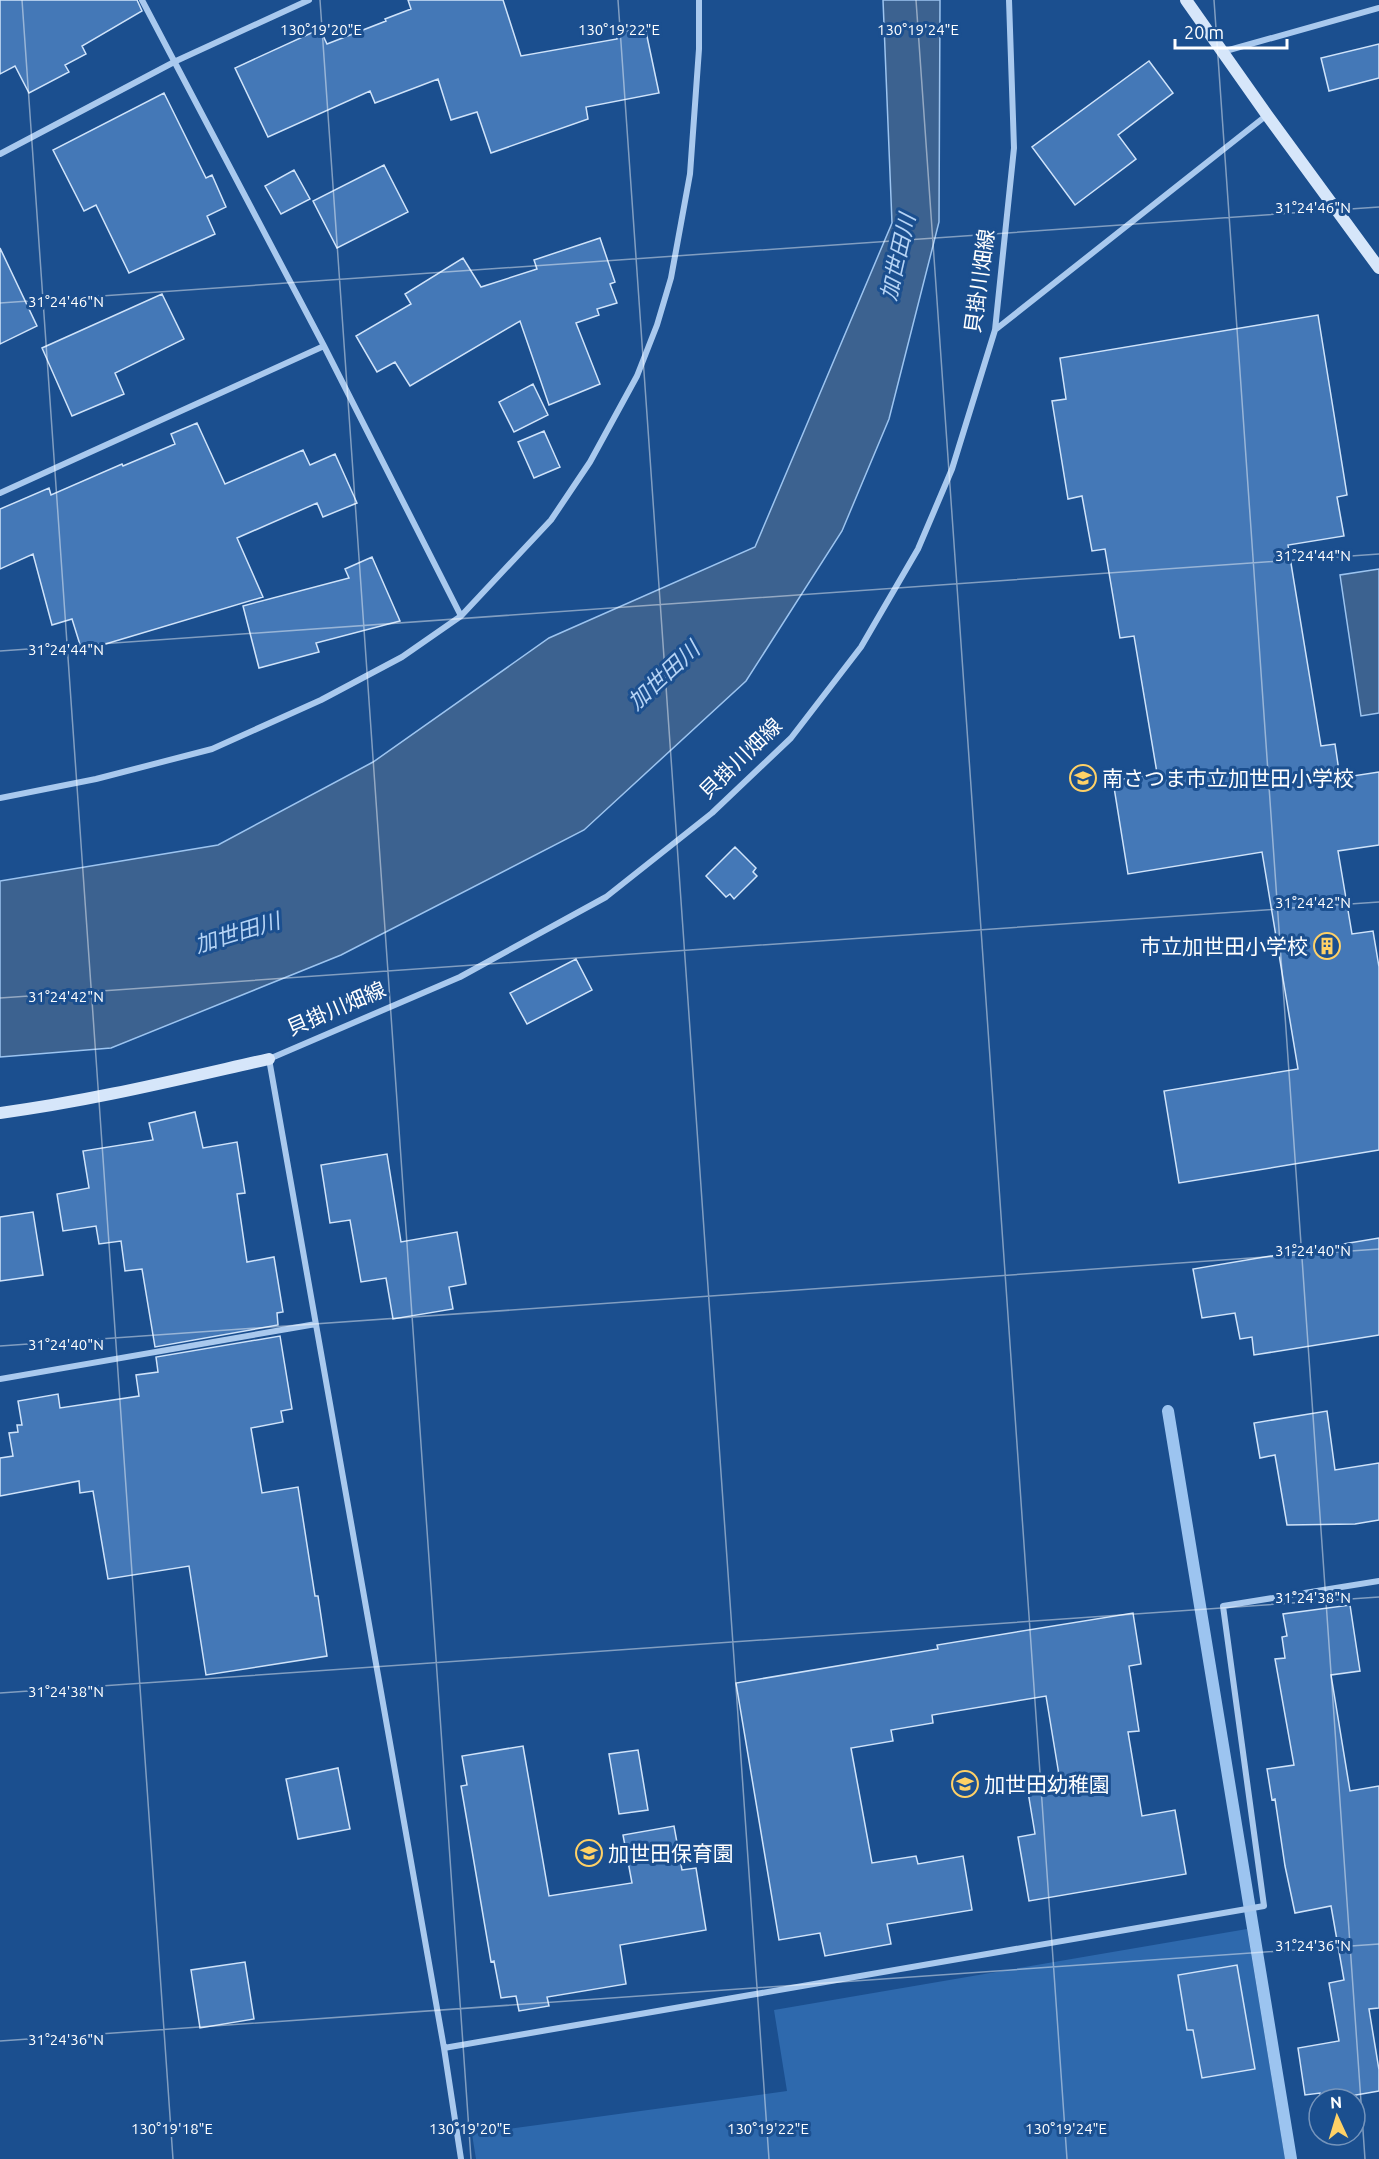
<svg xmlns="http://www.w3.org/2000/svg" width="1379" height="2159" font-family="Ubuntu,'Noto Sans JP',sans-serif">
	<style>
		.green { fill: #2e69ad }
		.water { fill: #3c6290; stroke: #9cc4f0; stroke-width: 1.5 }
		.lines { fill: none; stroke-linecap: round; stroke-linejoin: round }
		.stream { stroke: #9cc4f0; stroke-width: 12 }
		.building { fill: #4478b7; stroke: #cfe3fa; stroke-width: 1.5 }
		.street { stroke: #a9c9ee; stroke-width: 6 }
		.secondary { stroke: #d6e6fa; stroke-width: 12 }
		.ticks { fill: none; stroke: #fff; stroke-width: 1.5; stroke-opacity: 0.45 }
		.labels { text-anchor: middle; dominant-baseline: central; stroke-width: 6; stroke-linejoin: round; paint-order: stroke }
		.street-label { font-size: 21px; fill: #fff; stroke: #1b4f8f }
		.poi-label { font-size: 21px; fill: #fff; stroke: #1b4f8f; text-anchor: start }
		.water-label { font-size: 22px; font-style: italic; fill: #b5d3f5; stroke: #1b4f8f }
		.ticks-label { font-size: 15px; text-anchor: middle; fill: #fff; stroke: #1b4f8f; stroke-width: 6; stroke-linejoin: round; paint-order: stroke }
	</style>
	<rect width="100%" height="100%" fill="#1b4f8f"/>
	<!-- green -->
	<path class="green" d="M1247,1929L1285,2159H476L472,2134L787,2091L774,2010Z"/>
	<!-- water -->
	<path class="water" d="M883,0H940L939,222L889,419L842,531L746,681L584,830L341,955L111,1048L0,1057V881L218,845L373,762L549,638L755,547L892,223Z
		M1379,569V713L1361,716L1340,575Z"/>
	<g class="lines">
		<!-- stream -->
		<path class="stream" d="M1168,1411L1291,2159"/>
	</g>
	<!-- building -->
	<path class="building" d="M0,0H137L142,11L82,46L86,54L65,65L69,72L29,93L15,66L0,74Z
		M408,0H503L521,56L617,39L616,33L645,27L659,93L586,107L588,119L491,153L477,112L451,120L438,79L375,103L370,91L268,137L235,68L320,29L327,44L386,21L385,19L411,9Z
		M1379,44V78L1329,91L1321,58Z
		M1149,61L1173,93L1118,135L1136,159L1075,205L1032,147Z
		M164,93L206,178L212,175L226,207L207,216L215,234L129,273L96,205L84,211L53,150Z
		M384,165L408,212L337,248L313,201Z
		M294,170L310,199L281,214L265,186Z
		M600,238L615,282L610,284L617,303L597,309L599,315L576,323L600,384L549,405L520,321L410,386L395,362L377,372L356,336L411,304L405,294L463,258L481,287L537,269L534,260Z
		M0,248L37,326L0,344Z
		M162,294L184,339L115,373L124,394L72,416L42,348Z
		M1318,315L1347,495L1337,497L1344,536L1288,545L1321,746L1335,744L1340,778L1379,772V845L1338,851L1352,934L1373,931L1379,967V1150L1179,1183L1164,1091L1298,1069L1262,852L1128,874L1113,781L1157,773L1134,636L1120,638L1105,549L1092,551L1082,496L1068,499L1052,401L1066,399L1060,358Z
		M533,384L548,415L514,432L499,402Z
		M197,423L225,484L303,450L310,465L335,454L357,503L323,517L317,503L237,538L263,597L82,651L72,619L52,625L33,554L0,569V509L49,488L51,495L122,464L123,466L175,444L171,434Z
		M544,431L560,467L534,478L518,442Z
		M372,557L400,621L316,643L319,652L259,668L243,606L349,578L345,569Z
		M735,847L756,868L753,872L757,876L734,899L730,894L726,897L706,876Z
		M576,959L592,990L527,1024L510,993Z
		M195,1112L203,1148L237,1142L245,1193L237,1194L247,1262L274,1257L283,1312L277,1313L278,1325L155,1347L142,1269L125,1271L121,1241L99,1244L96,1226L63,1231L57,1194L89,1188L83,1151L153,1140L149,1123Z
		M387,1154L401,1242L457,1232L466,1284L449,1287L453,1309L393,1319L386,1278L361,1282L350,1220L330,1223L321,1165Z
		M33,1212L43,1275L0,1281V1217Z
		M1379,1238V1335L1254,1355L1252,1337L1240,1339L1235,1313L1202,1318L1193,1269Z
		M280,1336L292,1409L281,1411L283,1422L251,1428L262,1493L298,1487L315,1596H318L327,1656L206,1675L189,1566L108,1579L93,1491L80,1493L79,1481L0,1496V1458L13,1456L9,1433L18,1432L17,1425H22L18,1401L58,1394L60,1408L139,1396L136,1375L158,1372L156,1357Z
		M1327,1411L1335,1470L1379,1463V1520L1355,1524L1287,1525L1275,1455L1260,1458L1254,1423Z
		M1350,1605L1360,1671L1331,1675L1350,1791L1379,1786V2008L1369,2009L1379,2070V2091L1333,2099H1320V2093L1305,2095L1298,2048L1339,2041L1329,1983L1344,1980L1331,1906L1295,1913L1285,1866L1275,1799L1272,1800L1267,1769L1294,1765L1275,1659L1285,1658L1282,1637L1287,1636L1283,1614Z
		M1133,1613L1141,1664L1129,1666L1139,1731L1128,1732L1142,1816L1175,1810L1186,1874L1029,1901L1018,1837L1035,1834L1026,1780L1059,1775L1046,1696L932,1715L933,1723L891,1730L893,1741L851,1748L872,1863L916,1856L918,1864L963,1856L972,1910L887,1924L891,1944L825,1956L820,1933L779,1940L736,1683L938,1649L937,1645Z
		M523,1746L549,1896L632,1883L623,1835L674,1826L682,1870L696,1868L706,1930L620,1945L626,1984L547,1997L549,2006L519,2011L516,1996L501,1998L494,1961L491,1962L461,1786L467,1785L462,1756Z
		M638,1750L648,1810L619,1814L609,1754Z
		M338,1768L350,1829L298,1839L286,1779Z
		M245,1962L254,2019L200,2028L191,1970Z
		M1237,1965L1255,2069L1202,2078L1193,2030H1187L1178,1975Z"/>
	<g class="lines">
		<!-- street -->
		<path class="street" d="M142,0L324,346L461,616
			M1222,52L1379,8
			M0,154L176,61L309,0
			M995,330L1267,115
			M0,493L324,346
			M0,798L96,779L212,749L321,700L402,657L461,616L551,520L590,462L637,376L657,325L671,278L690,174L699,49V0
			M0,1379L316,1324
			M444,2048L1264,1906L1223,1606L1379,1581
			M461,2159L444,2048L269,1059L460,977L606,897L712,813L791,738L861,647L918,549L952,469L995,330L1014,148L1009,0"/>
		<!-- secondary -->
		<path class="secondary" d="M1186,0L1267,115L1379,268
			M0,1113C91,1101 180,1079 269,1059"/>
	</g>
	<!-- ticks -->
	<path class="ticks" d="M22,0L173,2159M320,0L471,2159M618,0L769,2159M916,0L1067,2159M1214,0L1365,2159M0,303L1379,207M0,651L1379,554M0,998L1379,902M0,1346L1379,1249M0,1693L1379,1597M0,2041L1379,1944"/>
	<!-- icons -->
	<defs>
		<symbol id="school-ring" viewBox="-11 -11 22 22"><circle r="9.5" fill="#1b4f8f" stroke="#ffd166" stroke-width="1.5"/><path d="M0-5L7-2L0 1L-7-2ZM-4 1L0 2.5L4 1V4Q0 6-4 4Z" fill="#ffd166"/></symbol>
		<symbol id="building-ring" viewBox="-11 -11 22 22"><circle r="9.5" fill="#1b4f8f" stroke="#ffd166" stroke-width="1.5"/><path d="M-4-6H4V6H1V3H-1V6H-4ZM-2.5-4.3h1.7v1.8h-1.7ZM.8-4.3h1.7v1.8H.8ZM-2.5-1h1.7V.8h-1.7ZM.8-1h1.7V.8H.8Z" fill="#ffd166"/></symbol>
	</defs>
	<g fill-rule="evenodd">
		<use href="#school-ring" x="1068" y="763" width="30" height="30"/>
		<use href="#building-ring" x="1312" y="931" width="30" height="30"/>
		<use href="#school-ring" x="950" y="1769" width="30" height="30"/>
		<use href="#school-ring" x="574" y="1838" width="30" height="30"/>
	</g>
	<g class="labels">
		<!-- street labels -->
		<g class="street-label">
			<text transform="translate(979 281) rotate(-82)">貝掛川畑線</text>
			<text transform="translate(740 758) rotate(-44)">貝掛川畑線</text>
			<text transform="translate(336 1008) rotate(-23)">貝掛川畑線</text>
		</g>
		<!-- poi labels -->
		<g class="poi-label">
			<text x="1102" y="778">南さつま市立加世田小学校</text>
			<text x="1308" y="946" text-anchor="end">市立加世田小学校</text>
			<text x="984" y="1784">加世田幼稚園</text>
			<text x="608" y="1853">加世田保育園</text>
		</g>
		<!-- water labels -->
		<g class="water-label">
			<text transform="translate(897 257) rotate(-77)">加世田川</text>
			<text transform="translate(663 675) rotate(-43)">加世田川</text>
			<text transform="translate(237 932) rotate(-17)">加世田川</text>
		</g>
	</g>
	<g class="ticks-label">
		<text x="321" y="35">130°19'20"E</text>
		<text x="619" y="35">130°19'22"E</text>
		<text x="918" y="35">130°19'24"E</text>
		<text x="1313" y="213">31°24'46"N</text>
		<text x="66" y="307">31°24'46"N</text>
		<text x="1313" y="561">31°24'44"N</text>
		<text x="66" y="655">31°24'44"N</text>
		<text x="1313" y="908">31°24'42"N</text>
		<text x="66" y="1002">31°24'42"N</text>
		<text x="1313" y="1256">31°24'40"N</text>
		<text x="66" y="1350">31°24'40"N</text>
		<text x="1313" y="1603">31°24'38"N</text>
		<text x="66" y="1697">31°24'38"N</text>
		<text x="1313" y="1951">31°24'36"N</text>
		<text x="66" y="2045">31°24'36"N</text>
		<text x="172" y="2134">130°19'18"E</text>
		<text x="470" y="2134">130°19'20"E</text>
		<text x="768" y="2134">130°19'22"E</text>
		<text x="1066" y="2134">130°19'24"E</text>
	</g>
	<!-- north arrow -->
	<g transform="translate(1337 2117) rotate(356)"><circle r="28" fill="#1b4f8f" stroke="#7695bc" stroke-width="1.5"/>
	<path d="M0-4.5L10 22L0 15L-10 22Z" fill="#ffd166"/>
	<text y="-9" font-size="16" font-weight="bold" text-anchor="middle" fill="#ffffff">N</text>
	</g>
	<!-- scale -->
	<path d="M1175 39v9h112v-9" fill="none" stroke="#ffffff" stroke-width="3"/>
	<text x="1184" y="39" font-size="18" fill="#ffffff" stroke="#1b4f8f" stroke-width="4.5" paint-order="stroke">20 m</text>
</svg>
